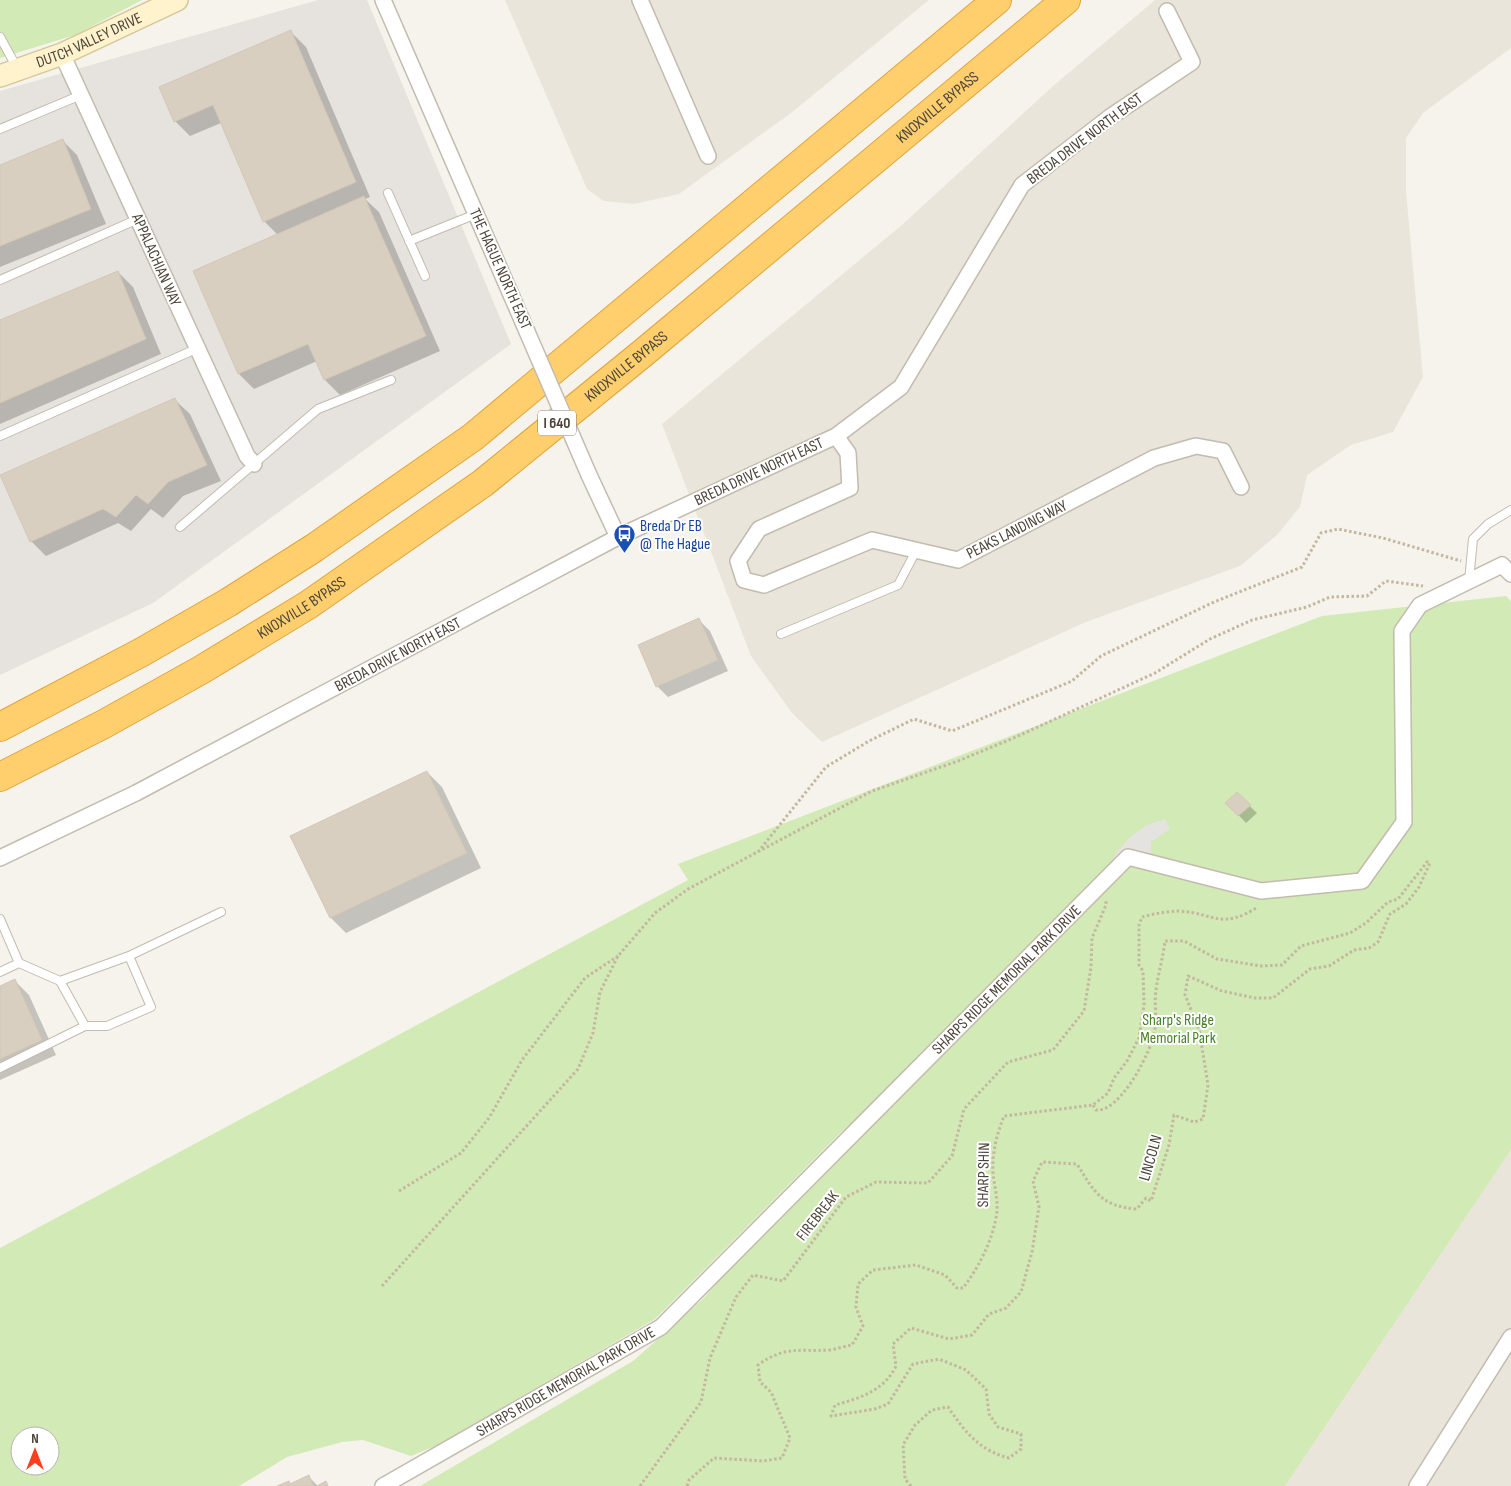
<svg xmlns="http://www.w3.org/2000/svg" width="1511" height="1486" font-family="'Sofia Sans Condensed',sans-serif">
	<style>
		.residential { fill: #eae5da }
		.industrial { fill: #e6e2dd }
		.green { fill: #d2eab5; fill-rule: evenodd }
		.parking { fill: #e5e3e0 }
		.shadow { fill: #0003 }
		.building { fill: #d8cfc1; stroke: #d3c7b4 }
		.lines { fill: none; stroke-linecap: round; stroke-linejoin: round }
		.lane-casing { stroke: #c2bbae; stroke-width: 10 }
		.street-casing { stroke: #c2bbae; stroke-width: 18 }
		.secondary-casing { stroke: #d6c79b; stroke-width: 24 }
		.highway-casing { stroke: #e0a43c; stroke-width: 30 }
		.path { stroke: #c4b79f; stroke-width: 3; stroke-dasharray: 2.5 2.5; stroke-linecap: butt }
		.lane { stroke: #fff; stroke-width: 8 }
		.street { stroke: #fff; stroke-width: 15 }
		.secondary { stroke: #fff3cd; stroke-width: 21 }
		.highway { stroke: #ffcf6e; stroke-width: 28 }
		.street-bridge-casing { stroke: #c2bbae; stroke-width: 18; stroke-linecap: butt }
		.street-bridge { stroke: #fff; stroke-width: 15 }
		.labels { text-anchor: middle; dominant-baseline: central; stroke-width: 4; stroke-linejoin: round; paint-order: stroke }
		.shield { fill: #fff; stroke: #817c74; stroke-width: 1 }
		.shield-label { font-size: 15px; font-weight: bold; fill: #4b4439 }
		.street-label { font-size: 16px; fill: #4b4439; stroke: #fff }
		.transit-label { font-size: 16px; fill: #164399; stroke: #fff; text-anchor: start }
		.park-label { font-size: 16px; fill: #4a7f2a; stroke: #fff }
	</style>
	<rect width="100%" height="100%" fill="#f6f3ec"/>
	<!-- residential -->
	<path class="residential" d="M505,0H929L791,113L679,194L634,204L604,201L587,189Z
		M1155,0H1511V48L1423,113L1406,138V191L1423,377L1393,432L1351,445L1307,475L1300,507L1277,535L1240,566L1086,622L822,742L792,713L751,656L662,424L903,224L1053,86Z
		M1511,1150V1486H1285Z"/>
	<!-- industrial -->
	<path class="industrial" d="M318,0H367L511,344L153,603L0,675V91Z"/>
	<!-- green -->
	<path class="green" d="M0,0H142L75,35L0,58Z
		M1506,596L1511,601V1150L1285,1486H420L633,1361L704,1298L849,1124L655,1319L440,1444L411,1456L363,1440L342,1442L287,1457L239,1486H0V1248L688,880L678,864L1322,616ZM20,1436H50V1466H20Z"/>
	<!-- parking -->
	<path class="parking" d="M1165,819L1170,829L1151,842V853H1133L1112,861L1117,852L1129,838L1145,826Z"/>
	<!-- shadow -->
	<path class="shadow" d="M291,32L306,47L370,197L365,199L379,212L440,351L340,395L325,380L317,361L254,389L239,374L195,271L278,235L264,221L221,123L190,136L175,121Z
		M62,140L77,155L106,224L0,267V166Z
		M118,272L133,287L161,354L0,424V322Z
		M175,400L190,414L221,481L183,496L163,518L151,509L131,531L118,523L46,556L31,541Z
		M699,620L710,631L728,671L668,697L657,686Z
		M427,772L442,787L481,868L346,933L331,918L292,837Z
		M1237,794L1257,813L1246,823L1227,803Z
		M15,981L29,995L56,1055L0,1080V987Z
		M309,1477L318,1486H284Z"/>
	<!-- building -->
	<path class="building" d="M291,30L356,182L263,222L213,105L174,122L159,87Z
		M63,139L91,209L0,246V165Z
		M364,196L426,336L324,380L308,344L238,374L193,271Z
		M118,271L146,339L0,403V320Z
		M175,398L207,465L168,482L148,504L136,495L116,517L103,509L30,542L0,475Z
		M699,618L718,660L656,687L638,645Z
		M427,771L467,853L330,918L290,836Z
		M1237,792L1251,805L1238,816L1225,803Z
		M15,979L42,1040L0,1059V986Z
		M309,1475L313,1486H277L289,1481L290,1484Z
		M326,1481L328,1486H317Z"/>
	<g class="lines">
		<defs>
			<path id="lane" d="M0,37L17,68
				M0,129L81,95
				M388,193L425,276
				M409,241L476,214
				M0,280L138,219
				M0,436L196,349
				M180,527L318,409L391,380
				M1469,581L1473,539L1488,524L1511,510
				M781,634L898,585L916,551
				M0,919L19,963L60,981L85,1026L0,1068
				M0,972L19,963
				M60,981L129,956L221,912
				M85,1026H107L151,1007L129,956"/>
			<path id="street" d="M383,0L522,320
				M640,0L708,156
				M62,54L247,456L254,464
				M836,436L848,453L850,488L759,529L738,561L744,580L764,585L872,540L958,560L1154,458L1196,446L1223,451L1241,487
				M589,475L618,537
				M0,858L136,793L618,537L836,436L901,387L1022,185L1110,117L1192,62L1167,11
				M383,1486L661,1327L1128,857L1261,891L1362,881L1404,822L1402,631L1420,605L1502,565L1511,574
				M1417,1486L1511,1337"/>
			<g id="secondary">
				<path id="s1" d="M0,76L62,54L177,0"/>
			</g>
			<g id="highway">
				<path d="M0,727L142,652L229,602L314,548L473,437L997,0"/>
				<path id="s2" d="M0,777L104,724L201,670L308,605L483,483L643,353L1066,0"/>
			</g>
		</defs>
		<!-- lane casing -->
		<use href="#lane" class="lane-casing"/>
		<!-- street casing -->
		<use href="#street" class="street-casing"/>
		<!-- secondary casing -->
		<use href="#secondary" class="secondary-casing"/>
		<!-- highway casing -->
		<use href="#highway" class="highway-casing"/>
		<!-- path -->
		<path class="path" d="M758,852L826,767L869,741L914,719L952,731L1072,681L1101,656L1214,602L1302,567L1321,533L1338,529L1383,538L1461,561
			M399,1191L461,1153L489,1118L522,1060L585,978L618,956
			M382,1286L578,1069L593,1033L600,992L618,956L655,913L688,889L872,791L958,761L1016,737L1155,673L1210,639L1252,620L1307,607L1330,597L1367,596L1386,581L1423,586
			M640,1486L701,1402L710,1358L736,1297L753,1275L783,1281L846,1197L876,1182L928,1183L952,1156L964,1109L1008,1062L1053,1050L1084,1011L1091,967L1092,938L1106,905V900
			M687,1486L689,1480L714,1458L763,1461L782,1458L790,1438L771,1392L760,1382L758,1365C786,1345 799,1352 829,1350C837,1349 845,1346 852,1345L863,1326L856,1307L858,1284L873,1270L916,1265L945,1275L957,1288H963C979,1267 994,1238 997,1211C998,1198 994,1185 993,1172C992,1152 997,1134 1004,1116L1093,1105L1108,1093L1114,1078L1127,1061L1139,1038L1144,1005L1143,971L1139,965V925L1142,917C1153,914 1168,911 1180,911C1216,914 1221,930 1258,907
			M911,1486L905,1479L903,1445L915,1425L932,1410L948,1407C964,1431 980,1451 1009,1458L1021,1449V1434L998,1427L989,1414L986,1389L966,1370L939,1359L913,1364L888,1404L875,1409L831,1416L835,1405C860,1398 884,1391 896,1366L893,1344L911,1328L949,1339L972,1335L989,1314L1006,1308L1021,1292L1032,1252L1039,1207L1033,1181L1042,1162L1077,1164C1095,1193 1101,1206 1137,1209L1146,1198L1151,1201L1169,1145L1174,1115L1194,1122L1203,1119L1208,1085L1199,1029L1185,995L1188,976L1222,991L1255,998H1273L1310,969L1329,966L1354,950L1369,948L1378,942L1390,914L1406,904L1419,887L1430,863L1427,862L1398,899L1388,902L1366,923L1350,933L1301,946L1282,965L1261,966L1217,959L1184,941H1165C1163,958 1158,974 1156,990C1154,1003 1157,1016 1155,1028C1153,1050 1120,1113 1096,1110L1093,1105"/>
		<!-- lane -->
		<use href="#lane" class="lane"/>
		<!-- street -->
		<use href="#street" class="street"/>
		<!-- secondary -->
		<use href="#secondary" class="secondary"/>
		<!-- highway -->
		<use href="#highway" class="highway"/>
		<defs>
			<path id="street-bridge" d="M522,320L589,475"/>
		</defs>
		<!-- street-bridge casing -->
		<use href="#street-bridge" class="street-bridge-casing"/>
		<!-- street-bridge -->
		<use href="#street-bridge" class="street-bridge"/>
	</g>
	<!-- icons -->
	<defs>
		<symbol id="bus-pin" viewBox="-11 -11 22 30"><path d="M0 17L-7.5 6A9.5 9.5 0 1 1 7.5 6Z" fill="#1a4fb4" stroke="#fff"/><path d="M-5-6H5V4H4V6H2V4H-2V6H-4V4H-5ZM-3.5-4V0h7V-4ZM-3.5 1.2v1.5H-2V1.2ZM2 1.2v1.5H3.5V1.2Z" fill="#fff"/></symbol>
	</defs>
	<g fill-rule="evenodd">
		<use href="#bus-pin" x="612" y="522" width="25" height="34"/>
	</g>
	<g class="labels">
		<!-- shield labels -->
		<rect class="shield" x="538" y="410.5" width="38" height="25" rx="4"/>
		<g class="shield-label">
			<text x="557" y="423">I 640</text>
		</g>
		<!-- street labels -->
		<g class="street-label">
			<text stroke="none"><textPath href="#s1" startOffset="96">DUTCH VALLEY DRIVE</textPath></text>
			<text stroke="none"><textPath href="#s2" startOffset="1156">KNOXVILLE BYPASS</textPath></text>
			<text transform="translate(1085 139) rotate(-37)">BREDA DRIVE NORTH EAST</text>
			<text transform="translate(156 260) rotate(66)">APPALACHIAN WAY</text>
			<text transform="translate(500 269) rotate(66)">THE HAGUE NORTH EAST</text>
			<text stroke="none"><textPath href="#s2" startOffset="751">KNOXVILLE BYPASS</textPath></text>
			<text transform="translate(759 472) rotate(-25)">BREDA DRIVE NORTH EAST</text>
			<text transform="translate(1017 530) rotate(-27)">PEAKS LANDING WAY</text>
			<text stroke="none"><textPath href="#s2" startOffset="346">KNOXVILLE BYPASS</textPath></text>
			<text transform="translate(398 655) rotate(-28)">BREDA DRIVE NORTH EAST</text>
			<text transform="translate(1007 980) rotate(-45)">SHARPS RIDGE MEMORIAL PARK DRIVE</text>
			<text transform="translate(1151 1158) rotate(-74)">LINCOLN</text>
			<text transform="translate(984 1175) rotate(-89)">SHARP SHIN</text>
			<text transform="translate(818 1216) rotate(-52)">FIREBREAK</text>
			<text transform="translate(566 1382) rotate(-30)">SHARPS RIDGE MEMORIAL PARK DRIVE</text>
		</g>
		<!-- transit labels -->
		<g class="transit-label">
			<text x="640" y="526">Breda Dr EB<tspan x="640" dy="18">@ The Hague</tspan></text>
		</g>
		<!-- park labels -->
		<g class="park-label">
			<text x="1178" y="1020">Sharp's Ridge<tspan x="1178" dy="18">Memorial Park</tspan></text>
		</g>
	</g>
	<!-- north arrow -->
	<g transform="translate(35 1451)"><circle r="24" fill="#ffffff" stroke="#b7b4b0"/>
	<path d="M0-4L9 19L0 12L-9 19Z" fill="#fc3f1d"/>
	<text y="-8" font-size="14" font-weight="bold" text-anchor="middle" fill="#4b4439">N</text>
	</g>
</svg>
